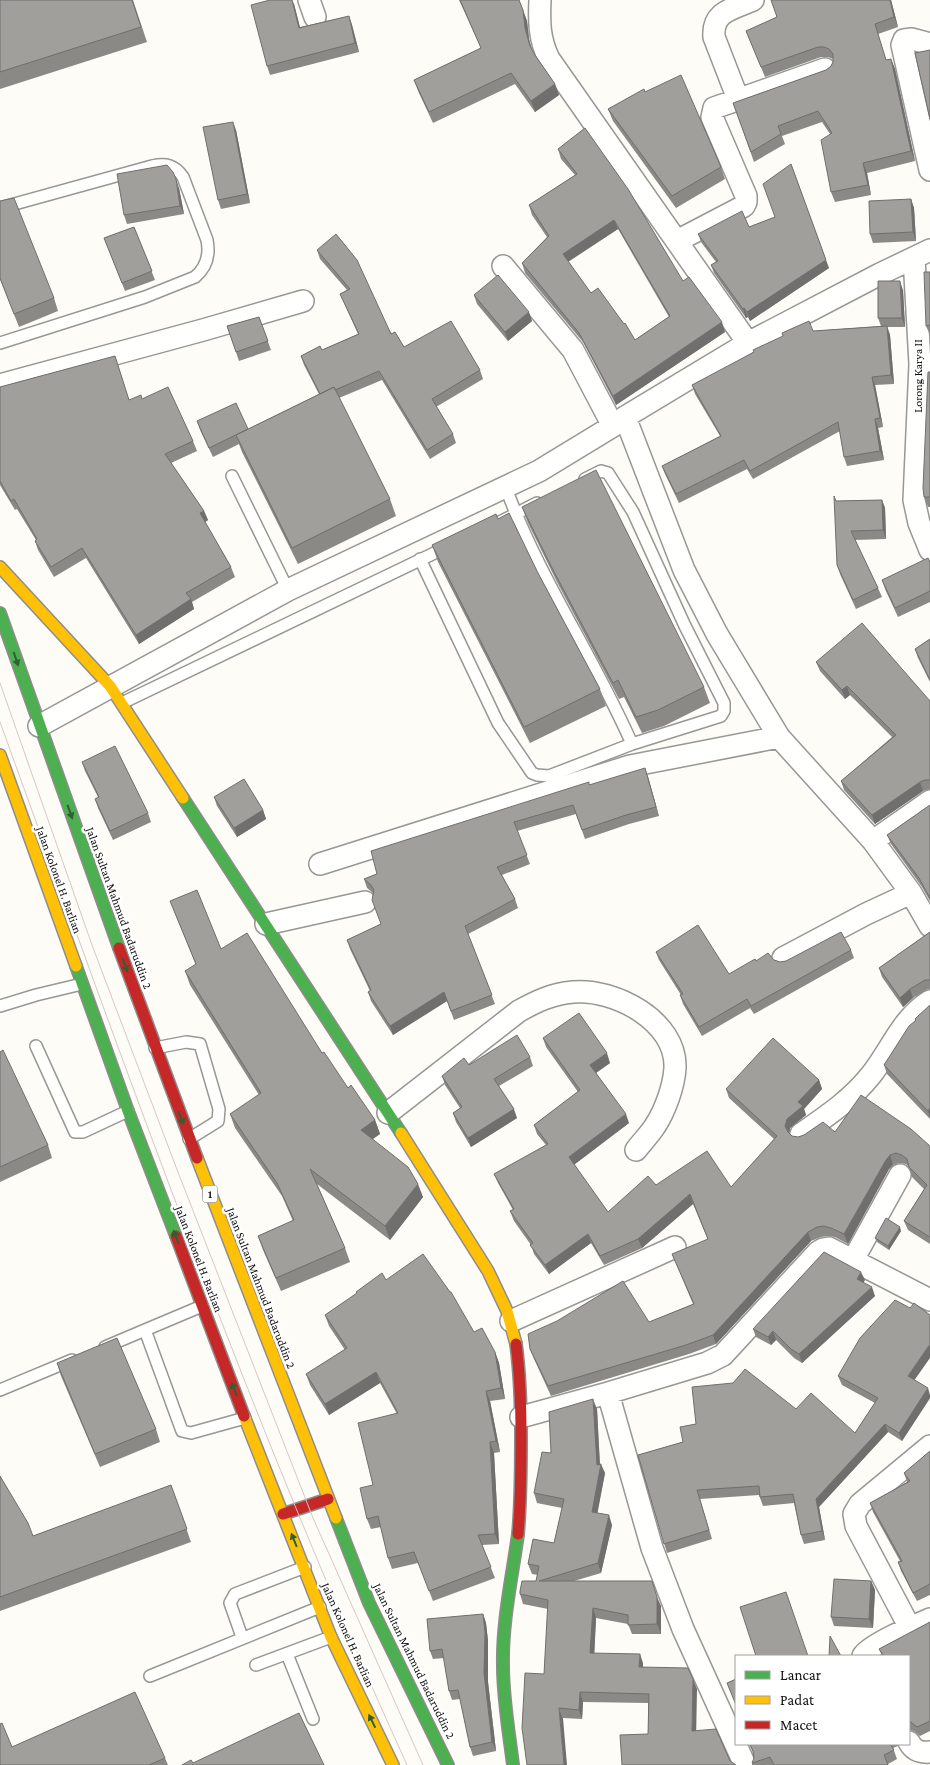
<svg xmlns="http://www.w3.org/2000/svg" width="930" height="1765" font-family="'Crimson Pro',serif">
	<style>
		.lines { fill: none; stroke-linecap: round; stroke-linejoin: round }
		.lane-casing { stroke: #979795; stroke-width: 14 }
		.street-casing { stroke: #979795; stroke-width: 24 }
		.fast-casing { stroke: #8e8d8b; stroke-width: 14 }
		.slow-casing { stroke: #8e8d8b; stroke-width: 14 }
		.jam-casing { stroke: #8e8d8b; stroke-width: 14 }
		.lane { stroke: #fffffe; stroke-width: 11 }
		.street { stroke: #fffffe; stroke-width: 21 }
		.fast { stroke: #4caf50; stroke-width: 11 }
		.slow { stroke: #ffc107; stroke-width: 11 }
		.jam { stroke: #c62828; stroke-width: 11 }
		.tram { stroke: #d9c6c7; stroke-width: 1 }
		.wall { fill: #8a8986; fill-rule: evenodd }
		.shaded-wall { fill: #716f6d }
		.building { fill: #a19f9c; stroke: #716f6d; fill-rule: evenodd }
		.oneway { fill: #2e6030 }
		.labels { text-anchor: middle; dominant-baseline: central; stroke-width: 5; stroke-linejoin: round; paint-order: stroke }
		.shield { fill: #fff; stroke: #585858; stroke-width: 1 }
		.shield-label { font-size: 11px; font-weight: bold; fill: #111 }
		.street-label { font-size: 12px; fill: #111; stroke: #fff }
	</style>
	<rect width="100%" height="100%" fill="#fdfcf7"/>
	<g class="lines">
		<defs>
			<path id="lane" d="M0,208L152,166C166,163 175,165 183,177L207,240C210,255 207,267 195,277L145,297L0,343
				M232,476L288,590
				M506,488C539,578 594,657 632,744
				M498,523L537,503
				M420,559L498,723L532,773L537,775L549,776L632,744L721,716L724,711V703L685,626L633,512L608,473L601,471L585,479
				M122,703L447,547
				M0,1006L36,995L82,984
				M36,1046L75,1132H83L128,1111
				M155,1048L186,1042L200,1044L219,1109L218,1121L189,1139
				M202,1306L145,1330L182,1431L191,1433L245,1418
				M105,1347L145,1330
				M0,1390L72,1360
				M242,1637L230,1603L235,1594L305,1567
				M287,1654L313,1719
				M256,1665L331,1637
				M150,1676L320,1607"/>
			<path id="street" d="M309,0L315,17
				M540,0C539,21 539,39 549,59L748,343
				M930,44L912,39L904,40L902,45L930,170
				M738,99L714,37C712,11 733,9 753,0
				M677,241L744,206L746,202V196L712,117L714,108L825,69
				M914,258L920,364L914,500L919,523L930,550
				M503,266L573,350L613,426
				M0,385L203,330L303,301
				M625,417L684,570L717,634L779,737L873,841L911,893L930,926
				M39,726L288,590L539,471L613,426L625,417L748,343L880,274L930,250
				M873,841L930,801
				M320,864L630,766L779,737
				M266,924L365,902
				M783,958L866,914L911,893
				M388,1113L519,1011C537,1001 552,994 573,992C614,988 677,1021 675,1068C674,1086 665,1111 655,1126C650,1134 642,1142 636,1150
				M801,1134C827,1116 851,1100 871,1075C891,1050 902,1018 930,1001
				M853,1260L900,1175
				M511,1321L675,1247
				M608,1393L652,1548L683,1629L745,1765
				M521,1417L608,1393L707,1363L723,1355L818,1252L823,1249L829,1248L930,1300
				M910,1628L856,1526L854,1514L860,1504L930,1446
				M863,1656C869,1645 916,1625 930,1619
				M909,1742C914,1751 920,1753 930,1752"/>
			<path id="fast" d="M0,613L119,948
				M183,798L401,1133
				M76,966L128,1111L176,1236
				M336,1518L369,1603L448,1765
				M513,1765C509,1732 503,1699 503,1666C502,1622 512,1578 518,1534"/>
			<path id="slow" d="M0,567L110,686L183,798
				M0,755L76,966
				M401,1133L488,1271L507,1311L516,1344
				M197,1158L336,1518
				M244,1416L331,1637L393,1765"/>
			<path id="jam" d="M119,948L197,1158
				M176,1236L244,1416
				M516,1344C520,1374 521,1405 521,1437C521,1469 521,1501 518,1534
				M283,1514L328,1499"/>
		</defs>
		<!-- lane casing -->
		<use href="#lane" class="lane-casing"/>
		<!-- street casing -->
		<use href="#street" class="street-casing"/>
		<!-- fast casing -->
		<use href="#fast" class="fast-casing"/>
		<!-- slow casing -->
		<use href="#slow" class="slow-casing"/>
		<!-- jam casing -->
		<use href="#jam" class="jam-casing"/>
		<!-- lane -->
		<use href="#lane" class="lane"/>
		<!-- street -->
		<use href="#street" class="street"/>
		<!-- fast -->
		<use href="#fast" class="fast"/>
		<!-- slow -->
		<use href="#slow" class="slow"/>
		<!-- jam -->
		<use href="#jam" class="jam"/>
		<!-- tram -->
		<path class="tram" d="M0,683L92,945L176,1167L313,1518L423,1765
			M0,722C127,1073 252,1425 407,1765"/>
	</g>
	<!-- wall -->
	<path class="wall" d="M0,0H133L147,42L0,89Z
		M459,0H519L527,21L529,39L532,50L535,55L555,84L559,95L535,112L515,84L433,123L418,91L414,80L481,48Z
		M771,0H891L898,27L878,34L886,60L891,59L895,69L915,161L867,173L871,195L835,202L831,192L830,134L822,122L782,136L785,144L754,162L733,103L826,70L831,66L833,62V59L828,57H821L765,77L746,31L777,17Z
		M294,4L300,27L349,16L352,25L359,52L270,75L267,66Z
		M645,92L721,167L725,179L676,208L613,121L608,109Z
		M236,130L250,203L221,209L218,200Z
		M558,149L683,281L725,332L616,405L583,342L525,273L522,263L547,237L532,215L529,205L575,175L561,159ZM618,229L669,317L635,340L591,293L568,262Z
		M179,188L184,214L127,224L124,215Z
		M911,199L914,208L916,241L873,243L870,234Z
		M0,201L54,298L58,311L19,327L0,279Z
		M775,217L829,268L750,321L748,317L746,318L714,273L711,265L716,262L701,242L698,234L749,227Z
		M134,227L155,280L125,291L104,238Z
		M317,250L404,347L480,370L483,379L436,407L453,434L456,443L430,459L382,380L339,398L390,499L396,516L298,564L242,452L239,444L213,457L200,430L197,421L248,429L319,394L304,365L301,356L322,350L358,334L340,294L347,290L320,259Z
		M930,272V335L926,326Z
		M903,290L905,327H887L890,335L894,384L875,385L883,427L878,428L884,460L847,466L844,457L840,431L753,479L747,469L679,503L665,474L662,466L720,436L695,394L692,385L813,331L881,326L878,318Z
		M474,295L532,321L508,341L477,304Z
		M259,317L271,350L239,361L227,326Z
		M115,356L129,400L142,399L193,441L197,451L171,463L204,511L208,520L205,522L231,567L235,577L192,602L194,609L139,644L86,558L54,577L38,550L35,541L36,540L17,509L15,510L0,485V387Z
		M930,372V507H928L924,497Z
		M882,500L885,508L886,539L855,540L878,588L882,597L856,609L840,574L837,565L836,501Z
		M522,507L704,687L710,703L664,726L642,733L624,697L619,699L557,582L528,523Z
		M432,545L538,573L600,689L606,706L530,743L438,562Z
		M930,562V602L898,617L885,589L882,580Z
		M930,639V682L918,658L915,649Z
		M816,662L930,701V789L923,791L875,824L844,790L841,781L892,737L850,695L845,699L820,671Z
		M82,762L148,813L151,822L113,840L98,808L95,799L98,797L85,771Z
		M648,777L659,816L629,824L585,839L576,814L517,831L530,864L502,875L515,899L518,908L468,934L495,1004L454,1020L447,1001L393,1035L371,1001L368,992L370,991L350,949L347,940L381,924L373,893L367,888L364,879L589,785Z
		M214,797L263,810L266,819L237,837L217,806Z
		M930,805V901L922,887L891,844L887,835Z
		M170,901L221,949L322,1053L348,1088L375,1120L380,1134L372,1139L423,1197L390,1240L317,1184L345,1248L350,1262L281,1291L263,1250L258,1236L293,1221L282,1196L235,1128L230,1114L259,1095L190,985L185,971L196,965Z
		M930,932V989H928L913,998L903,1007L882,977L879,968Z
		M851,950L854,958L754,1014L750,1008L702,1036L683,1004L680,995H681L659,960L656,952L729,974L756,961L774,960L780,962Z
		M930,1005V1119L887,1074L884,1065L915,1021Z
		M543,1038L610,1063L596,1073L629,1123L574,1165L608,1212L656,1185L731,1187L774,1139L729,1098L726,1089L819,1080L822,1089L804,1109L806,1115L790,1128L789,1133L792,1136L798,1137L835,1132L930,1146V1244L908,1230L904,1221L924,1189L912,1177L909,1167L906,1164L899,1163L893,1165L889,1169L848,1244L835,1237L828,1236L821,1237L811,1241L716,1344L689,1354L551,1396L534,1359L530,1349L649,1322L693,1304L672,1254L708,1240L693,1204L642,1248L604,1265L591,1243L549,1274L534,1254L531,1245L514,1221L510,1211L513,1210L498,1183L494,1174L546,1145L537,1134L534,1125L578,1092L546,1047Z
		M0,1052L48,1145L52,1158L0,1182Z
		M530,1057L533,1066L499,1086L517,1118L471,1147L456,1122L453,1113L460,1108L445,1085L442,1076L469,1065Z
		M901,1231L889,1250L877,1242L875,1238Z
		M386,1280L474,1332L495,1352L499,1363L505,1399L490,1401L500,1452L494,1453L499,1544L482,1545L495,1578L433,1601L418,1563L392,1569L388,1558L381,1527L371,1529L367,1519L373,1485L397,1414L380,1383L329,1415L310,1385L306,1374L345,1350L329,1326L325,1315L357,1294L356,1292Z
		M865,1280L863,1282L875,1296L802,1363L794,1358L776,1340L771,1345L756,1337L753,1329Z
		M57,1363L156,1429L160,1442L100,1467L61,1376Z
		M838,1376L914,1380L930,1395V1398L902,1441L888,1432L819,1507L825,1540L804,1544L801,1535L794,1503L763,1506L759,1495L700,1499L712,1539L667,1553L638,1455L796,1409L855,1433L875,1403L842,1385Z
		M597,1409L600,1464L605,1473L597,1513L612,1525L601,1573L574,1581L661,1606V1634H632L628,1624L596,1618L594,1653L643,1663V1667L697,1689L648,1734V1703L583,1702L582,1719L563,1718L544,1674L548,1609L523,1604L520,1594L536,1581L538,1575L532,1574L528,1564L554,1543L562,1508L537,1503L534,1493L551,1453Z
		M930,1451V1595L917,1601L901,1571L898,1562L900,1561L873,1512L870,1503L907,1482L904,1473Z
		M0,1476L33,1536L171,1485L191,1542L0,1611Z
		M871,1581L875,1590L873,1628L834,1626L831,1617Z
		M483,1614L486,1623L488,1641V1682L496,1751L473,1756L470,1747L460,1699L452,1700L449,1691L444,1658L433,1659L430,1651Z
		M930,1622V1731L920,1736L914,1731L909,1730V1656H882L879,1649Z
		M749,1744H898V1746L893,1748L897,1759L888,1764V1765H752V1763L754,1758V1754Z
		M12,1747L165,1758L168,1765H0Z"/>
	<!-- shaded-wall -->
	<path class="shaded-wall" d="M292,0L294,4L302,36L299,28Z
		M890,0H891L898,27L894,17Z
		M523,10L527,21L529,39L534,57L525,28Z
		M349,16L352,25L359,52L355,43Z
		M891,59L895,69L915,161L911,151Z
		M555,84L559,95L535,112L531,101Z
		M233,122L236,130L250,203L247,194Z
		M863,163L867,173L871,195L868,185Z
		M791,164L829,268L750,321L747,312Z
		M176,179L179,188L184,214L180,206Z
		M911,199L914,208L916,241L913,232Z
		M614,220L618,229L566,263L563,254Z
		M900,281L903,290L905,327L902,318Z
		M744,308L748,317L746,318L743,309Z
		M529,312L532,321L508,341L505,332Z
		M722,322L725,332L616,405L613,396Z
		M887,326L890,335L894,384L891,375Z
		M872,377L875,385L883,427L880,418Z
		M875,419L878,428L884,460L880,451Z
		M882,500L885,508L886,539L883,530Z
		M204,511L208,520L204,523L200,513Z
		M191,599L194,609L139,644L136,635Z
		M847,686L850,695L845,699L842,690Z
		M645,768L648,777L659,816L656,807Z
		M920,782L923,791L875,824L872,815Z
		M263,810L266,819L237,837L234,828Z
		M910,989L913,998L903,1007L900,998Z
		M444,992L447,1001L393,1035L390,1026Z
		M607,1053L610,1063L593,1075L590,1065Z
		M819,1080L822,1089L804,1109L806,1115L790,1128L789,1136L785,1126L787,1119L798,1102Z
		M930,1108V1118L928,1111Z
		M514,1109L517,1118L471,1147L468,1138Z
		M626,1114L629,1123L572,1166L569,1157Z
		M375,1120L380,1134L366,1144L361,1130Z
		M890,1155L893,1165L889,1169L848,1244L844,1234L886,1160Z
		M418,1184L423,1197L390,1240L385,1226Z
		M690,1194L693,1204L642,1248L638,1239Z
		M900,1227L901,1231L889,1250L888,1246Z
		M808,1232L811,1241L716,1344L713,1335Z
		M588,1234L591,1243L549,1274L545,1265Z
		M861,1272L865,1280L860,1288L857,1279Z
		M872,1287L875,1296L802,1363L799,1354Z
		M773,1331L776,1340L771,1345L768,1337Z
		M930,1344V1358L911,1385L908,1376Z
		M495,1352L499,1363L505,1399L501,1388Z
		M376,1372L380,1383L329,1415L325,1404Z
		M928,1388L930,1395V1398L902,1441L899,1433Z
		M486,1391L490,1401L500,1452L496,1441Z
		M593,1399L597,1409L600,1470L601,1464L605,1473L596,1521L592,1512L597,1465Z
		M885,1424L888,1432L819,1507L825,1540L822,1531L816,1499Z
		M490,1442L494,1453L499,1544L495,1534Z
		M609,1515L612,1525L601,1573L598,1563Z
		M871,1581L875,1590L873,1628L869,1619Z
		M657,1597L661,1606V1634L657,1624Z
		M593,1608L596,1618L594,1662L590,1653Z
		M483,1614L486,1623L488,1641V1682L496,1751L492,1742L484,1673Z
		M640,1654L643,1663V1677L639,1667Z
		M693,1679L697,1689L696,1741L692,1731Z
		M580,1692L583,1702L582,1719L579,1710Z
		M559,1708L563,1718L567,1765H564Z"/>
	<!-- building -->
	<path class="building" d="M0,0H132L141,27L0,72Z
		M270,0H292L299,28L349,16L355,43L267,66L251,5Z
		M460,0H519L523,10L525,28L530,46L535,55L555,84L531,101L511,73L429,112L414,80L481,48Z
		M771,0H890L894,17L875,24L886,60L891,59L911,151L863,163L868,185L831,192L821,140L832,133L818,111L778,126L781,134L751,152L733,103L826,70L831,66L833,62V54L829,49L824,47H818L761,67L746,31L777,17Z
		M930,50V119L915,53Z
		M681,75L721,167L672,196L608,109L644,89L645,92Z
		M233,122L247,194L218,200L203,127Z
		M585,128L628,189L683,281L689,277L722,322L613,396L579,333L522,263L549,236L529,205L577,174L558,149ZM614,220L670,316L635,340L625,323L624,324L598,288L591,293L563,254Z
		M791,164L826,260L747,312L744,308L743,309L711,265L718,261L698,234L742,211L749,227L775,217L763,184Z
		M167,165L173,172L176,179L180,206L124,215L117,174Z
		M14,198L54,298L14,314L0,278V201Z
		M911,199L913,232L870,234L869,201Z
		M134,227L152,271L122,283L104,238Z
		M336,234L357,260L391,334L395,332L404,347L451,321L480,370L432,399L453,434L427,450L379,371L335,390L334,387L320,394L301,356L320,346L322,350L359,334L340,294L350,289L317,250Z
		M924,272H930V325L926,326Z
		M498,275L529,312L505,332L474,295Z
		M878,281H900L902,318H878Z
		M259,317L268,341L236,352L227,326Z
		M809,321L813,331L887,326L891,375L872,377L880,418L875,419L880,451L844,457L838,422L750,471L744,460L676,494L662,466L721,436L692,385L754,352L753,350L783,336L782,333Z
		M115,356L129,400L141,395L142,399L168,387L193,441L165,454L204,511L200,513L231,567L186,593L191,599L136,635L82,548L51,567L35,541L37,539L14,499L11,501L0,481V387Z
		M928,372H930V497H924L923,488Z
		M334,387L390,499L292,548L236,435Z
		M236,403L248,429L209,448L197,421Z
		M596,470L704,687L658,710L636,717L618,680L613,683L551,566L522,507Z
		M834,496L836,501L882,500L883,530L851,531L878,588L853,600L837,565Z
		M509,513L538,573L600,689L524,727L432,545L496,514L498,519Z
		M928,558L930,562V591L895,608L882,580Z
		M862,623L930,701V780H925L920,782L872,815L841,781L896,735L847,686L842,690L816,662Z
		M930,639V680L915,649Z
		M115,746L148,813L110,831L95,799L99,797L82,762Z
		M645,768L656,807L626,815L582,830L573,805L514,822L527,855L497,867L515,899L465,926L492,995L451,1011L444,992L390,1026L368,992L371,990L347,940L381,924L372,900L374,890L371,885L364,879L377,874L371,851L589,782V785Z
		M244,779L263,810L234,828L214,797Z
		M930,805V898L919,878L887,835Z
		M197,890L221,949L247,933L322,1053L324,1052L348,1088L351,1085L375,1120L361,1130L408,1167L418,1184L385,1226L310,1169L345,1248L276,1278L258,1236L294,1220L277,1183L230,1114L261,1093L185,971L196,964L170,901Z
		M698,925L729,974L755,959L756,961L768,953L774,960L780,962L786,961L841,932L851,950L751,1006L747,999L699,1027L680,995L683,994L656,952Z
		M930,932V980H925L910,989L900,998L879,968Z
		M930,1005V1108L928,1111L884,1065L909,1026L916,1020L915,1019L918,1016Z
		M579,1013L607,1053L590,1065L626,1114L569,1157L608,1212L648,1176L656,1185L707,1151L731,1187L777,1136L726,1089L773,1038L819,1080L798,1102L803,1106L787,1119L785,1126L788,1132L792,1136L798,1137L804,1135L823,1122L835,1132L861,1095L911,1129L930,1146V1237L904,1221L927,1185L909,1167L907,1159L902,1155L896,1153L890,1155L886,1160L844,1234L831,1228L824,1226L817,1227L808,1232L713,1335L686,1345L548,1386L530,1349L528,1334L557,1321L623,1281L649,1322L694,1304L672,1254L708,1239L690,1194L638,1239L600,1256L588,1234L545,1265L530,1245L533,1243L510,1211L514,1209L494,1174L548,1144L534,1125L580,1090L543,1038Z
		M517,1035L530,1057L494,1079L514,1109L468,1138L453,1113L462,1107L442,1076L464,1058L469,1065Z
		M3,1050L48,1145L0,1167V1052Z
		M886,1218L900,1227L888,1246L875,1238Z
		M824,1252L861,1272L857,1279L872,1287L799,1354L791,1349L773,1331L768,1337L753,1329Z
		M423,1254L450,1292H451L474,1332L482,1328L495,1352L501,1388L486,1391L496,1441L490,1442L495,1534L478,1535L491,1567L429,1591L414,1552L388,1558L378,1516L367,1519L360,1488L373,1485L358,1423L398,1413L376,1372L325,1404L306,1374L347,1348L325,1315L357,1293L356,1292L382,1273L386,1280Z
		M895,1300L910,1308L914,1303L930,1315V1344L908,1376L928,1388L899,1433L885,1424L816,1499L822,1531L801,1535L793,1494L760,1497L759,1486L697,1490L709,1530L664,1544L638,1455L683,1442L680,1427L696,1424L692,1387L733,1383L745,1369L796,1409L811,1393L855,1433L878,1398L838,1376L860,1338Z
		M117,1338L156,1429L95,1454L57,1363Z
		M593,1399L597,1465L601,1464L592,1512L609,1515L598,1563L539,1581H652L657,1597V1624L628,1625V1615L593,1608L590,1653L640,1654L639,1667L688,1668L693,1679L692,1731L716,1729L730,1761L736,1765H622L620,1735L648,1734L649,1694L580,1692L579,1710L559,1708L564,1765H527L522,1728L525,1673L544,1674L548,1600L520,1594V1591L522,1581H536L539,1566L528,1564L533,1539L554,1543L564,1499L534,1493L542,1452L551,1453L549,1412Z
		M930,1451V1584L913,1593L898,1562L902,1561L870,1503L910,1481L904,1473Z
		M0,1476L28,1523L33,1536L171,1485L187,1529L0,1597Z
		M834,1579L871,1581L869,1619L831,1617Z
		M786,1592L808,1656H756L740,1607Z
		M483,1614L485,1632L484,1673L492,1742L470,1747L458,1690L449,1691L442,1649L430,1651L427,1619Z
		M930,1622V1721L917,1727L911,1722L909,1721V1656H884L879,1649Z
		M830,1636L841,1656H829Z
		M736,1679V1705L727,1683Z
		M135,1692L165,1758L149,1765H0V1724L2,1723L12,1747Z
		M299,1713L324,1765H182L191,1760L193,1763Z
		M750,1744H890L894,1750L884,1755L888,1765H774L770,1757L752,1763L754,1758L753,1751Z"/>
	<!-- one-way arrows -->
	<defs><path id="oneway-solid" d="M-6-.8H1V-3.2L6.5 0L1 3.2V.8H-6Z" transform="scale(1.25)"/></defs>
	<g class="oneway">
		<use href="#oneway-solid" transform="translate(16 659) rotate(71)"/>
		<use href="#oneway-solid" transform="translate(70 812) rotate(70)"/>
		<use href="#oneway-solid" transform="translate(125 965) rotate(70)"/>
		<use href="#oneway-solid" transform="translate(181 1118) rotate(69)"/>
		<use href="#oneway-solid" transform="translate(176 1237) rotate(-111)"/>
		<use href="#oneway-solid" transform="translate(234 1389) rotate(-111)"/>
		<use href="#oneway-solid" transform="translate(294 1540) rotate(-112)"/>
		<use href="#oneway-solid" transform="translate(372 1721) rotate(-116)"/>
	</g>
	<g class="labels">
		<!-- shield labels -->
		<rect class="shield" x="202.5" y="1185.5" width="15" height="17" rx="4"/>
		<g class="shield-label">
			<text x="210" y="1194">1</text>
		</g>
		<!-- street labels -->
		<g class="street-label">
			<text transform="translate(918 376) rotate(-90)">Lorong Karya II</text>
			<text transform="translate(59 880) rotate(70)">Jalan Kolonel H. Barlian</text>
			<text transform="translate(119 908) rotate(70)">Jalan Sultan Mahmud Badaruddin 2</text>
			<text transform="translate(199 1259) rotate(69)">Jalan Kolonel H. Barlian</text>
			<text transform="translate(261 1288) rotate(69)">Jalan Sultan Mahmud Badaruddin 2</text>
			<text transform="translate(348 1635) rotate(66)">Jalan Kolonel H. Barlian</text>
			<text transform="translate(414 1661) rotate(64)">Jalan Sultan Mahmud Badaruddin 2</text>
		</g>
	</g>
	<!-- legend -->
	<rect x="735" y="1655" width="175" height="90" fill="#ffffff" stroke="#a0a0a0"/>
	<rect x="745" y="1671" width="25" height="8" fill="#4caf50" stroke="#a0a0a0"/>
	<text x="780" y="1680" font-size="15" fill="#111111">Lancar</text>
	<rect x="745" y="1696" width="25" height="8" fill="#ffc107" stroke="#a0a0a0"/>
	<text x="780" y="1705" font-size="15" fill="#111111">Padat</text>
	<rect x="745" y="1721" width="25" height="8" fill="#c62828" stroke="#a0a0a0"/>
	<text x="780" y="1730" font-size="15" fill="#111111">Macet</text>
</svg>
